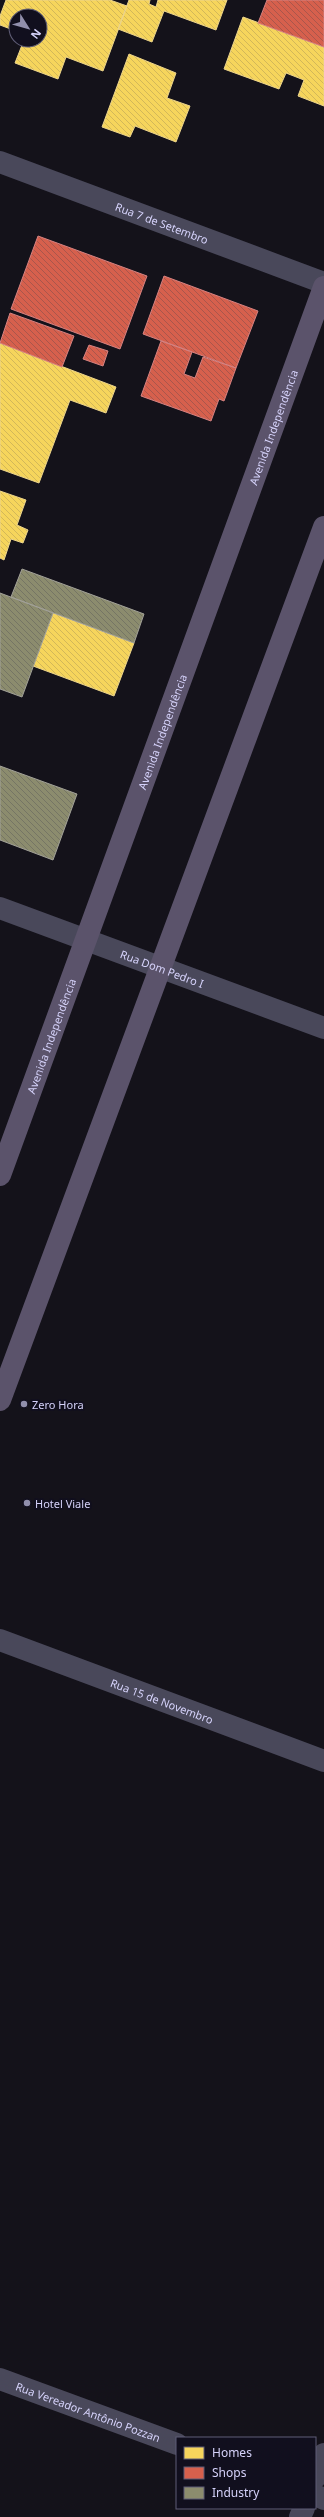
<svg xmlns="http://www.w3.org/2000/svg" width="324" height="2517" font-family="'Noto Sans',sans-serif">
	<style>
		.homes { fill: url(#homes-back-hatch); stroke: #ecd48b }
		.shops { fill: url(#shops-back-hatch); stroke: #d68281 }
		.industry { fill: url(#industry-back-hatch); stroke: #a2a198 }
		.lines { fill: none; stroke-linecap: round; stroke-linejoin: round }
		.minor { stroke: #49485a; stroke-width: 22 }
		.major { stroke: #5b536b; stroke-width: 22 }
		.poi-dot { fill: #918fac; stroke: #110f1e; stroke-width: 1.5 }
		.labels { text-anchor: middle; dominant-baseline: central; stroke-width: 4; stroke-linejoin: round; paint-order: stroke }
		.street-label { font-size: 11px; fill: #d5d2fa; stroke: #110f1e }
		.poi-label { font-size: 11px; fill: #d5d2fa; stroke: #110f1e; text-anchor: start }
	</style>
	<defs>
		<pattern id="homes-back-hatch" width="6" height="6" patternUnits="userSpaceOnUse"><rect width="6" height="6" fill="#f6d55c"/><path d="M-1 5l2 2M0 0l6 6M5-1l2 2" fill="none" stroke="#d2b759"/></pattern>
		<pattern id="shops-back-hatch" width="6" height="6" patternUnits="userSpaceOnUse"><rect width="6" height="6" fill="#d6604d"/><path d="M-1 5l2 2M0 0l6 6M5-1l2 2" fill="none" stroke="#a9564c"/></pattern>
		<pattern id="industry-back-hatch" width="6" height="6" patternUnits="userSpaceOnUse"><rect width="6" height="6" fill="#8c8c6e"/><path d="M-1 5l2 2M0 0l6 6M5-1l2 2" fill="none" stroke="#757564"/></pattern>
	</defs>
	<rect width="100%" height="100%" fill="#14121a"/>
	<!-- homes -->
	<path class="homes" d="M6,0H110L127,6L103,71L66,57L58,79L15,63L24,40H40V16H16V31L0,25V16Z
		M129,0H150L149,4L156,7L158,0H227L216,30L164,11L152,42L118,29Z
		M243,17L324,47V106L298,96L304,80L286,73L279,89L224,69Z
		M129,54L176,73L167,98L190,106L176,142L135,126L130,137L102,127Z
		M0,343L116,387L106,413L70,400L39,483L0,469Z
		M0,491L26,500L17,525L28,530L23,543L11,539L4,560L0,558Z
		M53,613L134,643L114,696L33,666Z"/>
	<!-- shops -->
	<path class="shops" d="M267,0H324V47L258,23Z
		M38,236L147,276L120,349L11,309Z
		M164,276L258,311L236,368L143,334Z
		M10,313L74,336L62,367L0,343Z
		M161,341L192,352L184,374L195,378L203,357L236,368L224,401L219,399L211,421L141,396Z
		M89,345L108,351L103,366L83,359Z"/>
	<!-- industry -->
	<path class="industry" d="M22,569L144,614L134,643L11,597Z
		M0,593L53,613L22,697L0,689Z
		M0,766L77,794L53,860L0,840Z"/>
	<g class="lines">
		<!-- minor -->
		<g class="minor">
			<path id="s1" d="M0,162L324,283"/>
			<path id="s2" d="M0,908L324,1028"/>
			<path id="s3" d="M0,1640L324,1761"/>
			<path id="s4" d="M0,2379L177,2444"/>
			<path d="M315,2478L324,2454"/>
			<path d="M315,2495L324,2499"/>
			<path d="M300,2517L304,2508"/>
		</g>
		<!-- major -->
		<g class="major">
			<path id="s5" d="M0,1175L324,287"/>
			<path d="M0,1400L324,527"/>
		</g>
	</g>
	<!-- markers -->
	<g class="poi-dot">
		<circle cx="24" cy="1404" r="4"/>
		<circle cx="27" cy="1503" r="4"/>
	</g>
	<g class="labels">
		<!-- street labels -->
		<g class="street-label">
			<text stroke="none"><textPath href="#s1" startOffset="173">Rua 7 de Setembro</textPath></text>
			<text stroke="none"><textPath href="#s5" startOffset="796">Avenida Independência</textPath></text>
			<text stroke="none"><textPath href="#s5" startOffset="472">Avenida Independência</textPath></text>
			<text stroke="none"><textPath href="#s2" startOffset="173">Rua Dom Pedro I</textPath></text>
			<text stroke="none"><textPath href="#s5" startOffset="148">Avenida Independência</textPath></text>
			<text stroke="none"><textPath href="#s3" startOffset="173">Rua 15 de Novembro</textPath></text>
			<text stroke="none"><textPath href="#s4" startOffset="94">Rua Vereador Antônio Pozzan</textPath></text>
		</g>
		<!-- poi labels -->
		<g class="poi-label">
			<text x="32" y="1404">Zero Hora</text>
			<text x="35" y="1503">Hotel Viale</text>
		</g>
	</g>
	<!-- legend -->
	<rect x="176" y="2437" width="140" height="72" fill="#110f1e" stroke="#5f5d76"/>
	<rect x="184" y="2447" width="20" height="12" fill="#f6d55c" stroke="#5f5d76"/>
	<text x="212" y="2457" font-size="12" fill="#d5d2fa">Homes</text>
	<rect x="184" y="2467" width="20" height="12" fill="#d6604d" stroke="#5f5d76"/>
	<text x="212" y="2477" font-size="12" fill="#d5d2fa">Shops</text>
	<rect x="184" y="2487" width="20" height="12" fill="#8c8c6e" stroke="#5f5d76"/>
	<text x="212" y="2497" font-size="12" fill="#d5d2fa">Industry</text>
	<!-- north arrow -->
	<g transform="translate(28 28) rotate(127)"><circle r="19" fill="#110f1e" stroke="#5f5d76"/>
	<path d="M0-3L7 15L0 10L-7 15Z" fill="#918fac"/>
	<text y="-6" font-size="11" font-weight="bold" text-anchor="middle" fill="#d5d2fa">N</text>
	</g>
</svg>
